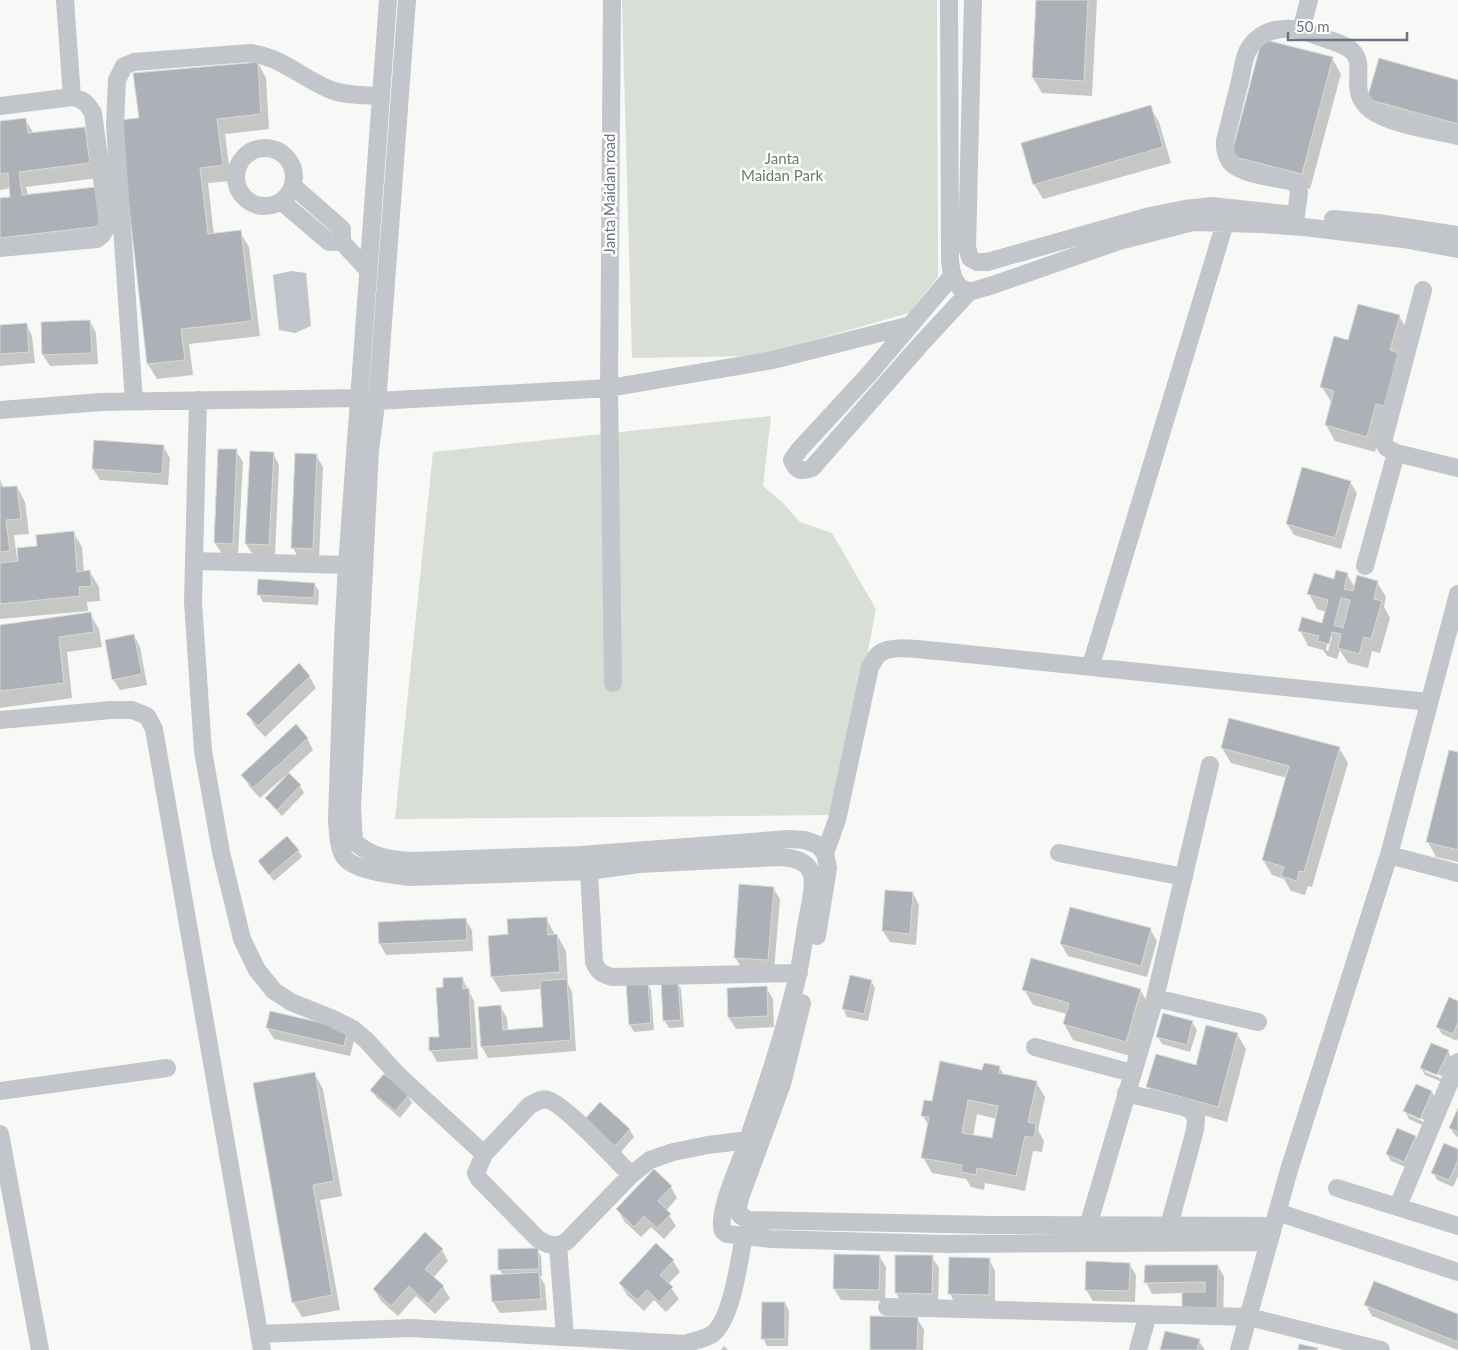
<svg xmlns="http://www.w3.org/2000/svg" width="1458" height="1350" font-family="Lato,sans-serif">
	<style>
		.green { fill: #d9ded7 }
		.water { fill: #bfc5cb }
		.shadow { fill: #0003; fill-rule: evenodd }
		.building { fill: #acb1b7; stroke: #d9dad8; fill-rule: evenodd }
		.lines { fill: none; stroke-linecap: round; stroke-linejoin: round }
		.minor { stroke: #c2c5c9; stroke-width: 18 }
		.labels { text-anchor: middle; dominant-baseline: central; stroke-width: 5; stroke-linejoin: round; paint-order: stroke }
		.park-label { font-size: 15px; fill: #697b69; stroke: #fff }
		.street-label { font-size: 15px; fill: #6b7483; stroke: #fff }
	</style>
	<rect width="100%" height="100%" fill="#f8f8f6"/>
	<!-- green -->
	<path class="green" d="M622,0H937L938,277L909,313L758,356L632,358Z
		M771,416L763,486L783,503L800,522L832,533L876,609L837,815L395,819L433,452Z"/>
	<!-- water -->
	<path class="water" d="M291,271L306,273L311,326L295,333L279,330L273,275Z"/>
	<!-- shadow -->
	<path class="shadow" d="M1037,0H1097L1092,96L1042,93L1033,78Z
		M1332,58L1341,74L1310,189L1241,171L1233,155Z
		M258,63L266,78L269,129L225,134L231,181L208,183L214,235L240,232L249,247L260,336L189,344L193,375L157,379L148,364L121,121L140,119Z
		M1458,81V136L1377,114L1368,98Z
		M1150,107L1159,122L1171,163L1043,199L1034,184Z
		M25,119L34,134L85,128L93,143L98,178L26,187L28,196L104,203L109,241L0,254V199L12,198L11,188L0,190V122Z
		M1399,316L1408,331L1375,452L1335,441L1326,425L1333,402H1331L1322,387L1349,342Z
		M90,321L96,333L98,364L50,366L43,355Z
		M26,324L32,336L35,363L0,366V326Z
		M163,446L170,458L168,485L100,480L93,469Z
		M236,451L243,462L238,555L222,554L215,543Z
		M273,453L279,465L275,556L253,555L246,544Z
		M316,455L323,467L319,560L299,559L293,548Z
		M0,481L4,488L17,487L25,502L29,534L14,535L18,566L38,547L73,532L82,547L84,572H90L99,587L100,601L87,602L88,611L0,619Z
		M1350,482L1357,493L1341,549L1294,535L1287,524Z
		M1347,574L1355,588L1377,582L1386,597L1384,607L1390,618L1380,653L1372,651L1368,668L1348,663L1340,650L1337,659L1327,656L1323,650L1308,646L1300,630L1323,624L1326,612L1317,609L1309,594ZM1329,637H1332L1328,651L1326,650Z
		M314,584L319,591L318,605L263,602L259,595Z
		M90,614L99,629L102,647L67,652L72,698L0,708V626Z
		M134,635L140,647L147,685L120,690L113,679Z
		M309,676L316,688L265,737L254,725L248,714Z
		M307,738L313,750L287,774L300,786L304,793L282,816L271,805L267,798L286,777L285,776L260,798L249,786L243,775Z
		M1222,748H1339L1348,763L1312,887L1308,886L1305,895L1291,891L1284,879L1272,875L1263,860L1287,778L1231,763Z
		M1458,754V862L1436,857L1428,842Z
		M298,850L302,857L274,881L259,861Z
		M773,888L780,899L774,971L742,969L735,957Z
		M886,891L913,893L919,905L916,945L890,942L883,931Z
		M546,918L555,935H557L566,951L568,984L572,992L576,1051L488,1058L482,1047L500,1006L507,1018L508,1031L544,1028L541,989L501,992L492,977L509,935Z
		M465,919L472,930L473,951L386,955L380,944Z
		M1150,929L1157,941L1147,977L1068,956L1061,944Z
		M462,978L474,1001L478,1059L437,1062L431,1051L440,1038L445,989Z
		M871,981L875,988L868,1021L847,1017L843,1009Z
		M677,982L681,989L684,1027L669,1028L665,1021L662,983Z
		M647,983L651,990L654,1030L634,1032L630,1025Z
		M766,987L773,999L774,1027L736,1029L729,1018Z
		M1024,989L1140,990L1149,1005L1134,1057L1073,1040L1064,1024L1067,1014L1033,1005Z
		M1458,1003V1038L1457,1041L1442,1034L1438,1027Z
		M1192,1022L1197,1030L1190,1052L1162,1044L1158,1037Z
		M267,1028L347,1030L354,1041L350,1056L274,1039Z
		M1237,1034L1246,1049L1227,1122L1157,1102L1148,1087L1197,1066Z
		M1448,1051L1452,1059L1442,1082L1425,1075L1421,1068ZM1425,1069L1444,1077L1443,1079L1425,1072Z
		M999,1067L1004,1075L1036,1082L1045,1097L1038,1130L1044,1141L1042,1152L1033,1151L1025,1191L985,1183L984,1190L971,1187L966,1179L932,1173L923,1157L929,1126L923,1116L933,1103L983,1071ZM977,1114L997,1119L993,1140L973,1136Z
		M314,1073L323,1089L342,1196L320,1200L340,1310L302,1317L293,1302Z
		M1416,1085L1432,1092L1436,1100L1424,1126L1409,1119L1405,1111ZM1409,1113L1427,1121L1426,1123L1409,1115Z
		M372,1090L408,1096L412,1103L400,1118L376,1097Z
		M600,1103L630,1130L634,1137L620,1153L590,1126Z
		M1458,1111V1137L1455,1135L1450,1128Z
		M1415,1137L1419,1144L1408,1168L1391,1161L1387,1154Z
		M1458,1150V1176L1453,1187L1437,1180L1433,1172Z
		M671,1187L677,1198L666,1211L676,1226L664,1239L651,1227L641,1237L624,1221L618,1210Z
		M537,1249L541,1256L542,1276H540L545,1285L547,1310L500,1313L493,1302L503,1276L500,1269Z
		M442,1250L448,1261L433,1278L443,1287L450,1298L435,1314L416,1296L398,1316L381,1301L374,1289Z
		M835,1255L879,1256L886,1267L885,1301L841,1300L834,1289Z
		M932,1257L939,1268L938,1305L902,1304L896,1293Z
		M989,1259L995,1271V1306L956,1305L950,1294Z
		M673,1261L680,1272L668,1284L679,1299L666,1312L654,1300L644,1311L627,1295L620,1283Z
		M1087,1263L1129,1264L1136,1275L1135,1302L1093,1301L1086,1290Z
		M1218,1266L1224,1277L1223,1320L1183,1293L1152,1294L1146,1282Z
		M785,1303L789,1311L788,1346H767L763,1338Z
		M1366,1305L1458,1315V1350L1372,1316Z
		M917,1318L924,1330L923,1350H871Z
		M1199,1341L1205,1350H1162Z
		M724,1346L728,1350H721Z"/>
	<!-- building -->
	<path class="building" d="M1036,0H1088L1084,81L1032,78Z
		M1262,39L1333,57L1302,174L1231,156Z
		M1379,58L1458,80V124L1367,99Z
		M258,62L261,114L217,119L223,165L200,168L208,234L241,230L252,321L181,329L185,360L147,364L119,120L139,118L133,73Z
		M1151,105L1163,147L1033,185L1021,143Z
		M26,118L28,133L85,127L90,163L19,172L22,195L96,187L101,226L0,238V198L10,197L8,173L0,174V121Z
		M1358,304L1400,315L1390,350L1402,354L1387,407L1376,404L1367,437L1325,425L1334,391L1320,387L1334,336L1348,340Z
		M90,320L92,353L42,355L41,322Z
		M27,323L29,352L0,354V325Z
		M94,440L164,445L162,474L92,469Z
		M218,449H237L233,544L214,543Z
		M250,451L274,452L269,545L245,544Z
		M295,453L317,454L313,549L291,548Z
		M1302,467L1351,481L1335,538L1286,524Z
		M0,480L2,487L17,486L21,519L6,520L10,551L0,552Z
		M74,531L77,572L90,570L92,586L79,587L80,596L0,604V563L18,561L17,548L37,546L36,535Z
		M1336,570L1348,573L1344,589L1353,591L1357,575L1378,581L1374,599L1382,601L1371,639L1364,637L1359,654L1338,648L1341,634L1332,632L1329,644L1317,641L1319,636L1298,631L1302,617L1322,623L1328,600L1307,594L1314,573L1334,579ZM1341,598L1350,600L1343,628L1334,625Z
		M258,579L315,583L314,598L257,595Z
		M91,612L94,632L59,637L64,683L0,691V625Z
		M134,634L142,674L112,680L105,640Z
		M299,663L310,676L258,726L246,714Z
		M1229,718L1340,747L1304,872L1299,871L1297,881L1281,876L1284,867L1262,860L1289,766L1221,748Z
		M296,724L308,738L253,788L241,775Z
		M1449,750L1458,752V850L1426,842Z
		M289,773L301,785L277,810L265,798Z
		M287,836L299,850L269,875L258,861Z
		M739,884L774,887L768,960L734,958Z
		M885,890L913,892L910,934L882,931Z
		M1070,907L1151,928L1141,966L1060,944Z
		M547,917L548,935L557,934L560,972L491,977L488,936L508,934L507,919Z
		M466,918L467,940L379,944L378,922Z
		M1031,958L1141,989L1126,1042L1063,1024L1069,1003L1022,990Z
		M850,975L872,980L864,1014L842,1009Z
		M463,977V989L469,988L472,1048L429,1051V1037H439L436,988L443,987V978Z
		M567,979L571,1040L481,1047L478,1007L501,1005L503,1030L543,1027L540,981Z
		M678,981L681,1020L663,1021L661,982Z
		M648,982L651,1023L629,1025L626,983Z
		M767,986L768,1016L728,1018L727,988Z
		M1449,997L1458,1001V1023L1453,1034L1436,1027Z
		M270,1011L348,1029L344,1046L266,1028Z
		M1163,1013L1193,1021L1187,1045L1156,1037Z
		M1206,1025L1238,1033L1218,1107L1146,1087L1156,1054L1196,1065Z
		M1431,1043L1449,1050L1437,1075L1420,1068Z
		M940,1061L982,1070L984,1063L1000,1066L999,1073L1037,1081L1028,1122L1036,1124L1034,1138L1025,1136L1016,1176L977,1168L976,1175L961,1172L962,1165L921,1158L929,1117L921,1116L924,1100L932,1101ZM968,1100L998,1106L992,1138L962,1133Z
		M315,1072L334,1181L313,1185L332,1295L292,1303L253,1083Z
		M384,1074L409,1095L395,1111L370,1090Z
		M1416,1084L1432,1091L1420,1119L1403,1111Z
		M600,1102L630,1129L615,1146L585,1119Z
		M1458,1108V1132L1449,1128Z
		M1397,1128L1416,1136L1404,1162L1386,1154Z
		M1444,1143L1458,1149V1160L1449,1180L1431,1173Z
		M654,1169L672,1186L658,1201L671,1214L657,1228L644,1216L634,1227L616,1209Z
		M425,1232L443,1249L425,1269L444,1286L428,1304L409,1286L391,1306L373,1289Z
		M656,1243L674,1260L660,1275L673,1287L659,1302L647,1290L637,1300L619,1283Z
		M538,1248L539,1269L498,1270V1249Z
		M834,1254L880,1255L879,1290L833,1289Z
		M895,1255H933L932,1294L895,1293Z
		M949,1257L990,1258L989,1295L948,1294Z
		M1086,1261L1130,1263L1129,1291L1085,1290Z
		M1145,1265H1218L1217,1309H1182V1292H1205V1282L1144,1283Z
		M539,1272L541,1299L492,1302L490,1275Z
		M1374,1281L1458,1314V1342L1364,1305Z
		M762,1302H785V1339H761Z
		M870,1316L918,1317L917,1350H870Z
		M1165,1331L1200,1339L1197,1350H1160Z
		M1299,1344L1318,1348L1317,1350H1298Z"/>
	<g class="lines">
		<!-- minor -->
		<path class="minor" d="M388,0L347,565L343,639L337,820C338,832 338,845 343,855C351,871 394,875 410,877L589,871L639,864L779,857C791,858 805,859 811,872C816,882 809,909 807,921C804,938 802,956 798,974C784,1036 763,1098 741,1159C735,1174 717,1217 723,1231L727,1234L771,1239L945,1244L1269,1242
			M407,0L378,390L370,450L352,808L354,841C370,857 391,860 413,861L581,855L789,839L805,840L818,845L825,853L828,868L817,936
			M612,0L609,388L613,683
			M949,0L950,260C951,272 954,290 970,291C976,291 984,287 990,286L1119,241L1193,222L1260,224L1304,227L1403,239L1458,249
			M973,0L967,247L970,258L977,262H987L1150,216L1185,209L1212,206L1295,215
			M1301,30L1309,0
			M0,106L72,97
			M236 177a29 29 0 1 1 58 0a29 29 0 1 1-58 0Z
			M293,186L342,229V242L368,270
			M282,202L329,242H342
			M1296,215L1299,192L1297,185L1291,181C1275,178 1237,174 1229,160C1225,153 1225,148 1225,141C1230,122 1234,104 1239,85C1242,75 1243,61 1247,52C1260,27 1287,25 1310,33C1321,38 1344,43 1352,51C1368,66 1346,91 1371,110C1389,124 1435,131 1458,136
			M1333,219L1378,223L1458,235
			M0,248L97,239C106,233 107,226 107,216L93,113C87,103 83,99 72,97L65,0
			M952,276L870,373L799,450L792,460C796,471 802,472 812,468L920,345L970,291
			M1423,290L1383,442L1387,448L1396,453L1458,468
			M198,400L193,602L203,751L221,852L242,939L257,970L274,991L291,1002L331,1018L353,1029L367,1041L397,1074L484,1154
			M134,401L115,126L117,80L124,66L134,62L250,53C280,56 303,79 331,90C347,96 364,95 381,96
			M377,401L609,388L773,360L911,325
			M0,410L101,402L359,398
			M194,561L347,565
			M1365,566L1396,453
			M1091,665L1225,223
			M0,720L111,710H132L147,716L154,729L262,1350
			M825,853L837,820L870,667C873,663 875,657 879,654C892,644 922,650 938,651L1429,702
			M1059,853L1184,877
			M1389,855L1458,873
			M589,871L594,962C598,972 602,974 612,977L799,973
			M1155,998L1258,1022
			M802,1003L782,1084L740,1198L738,1208L740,1215L748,1220L991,1225L1272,1226
			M1035,1047L1132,1073
			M0,1091L167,1068
			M1126,1093L1184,1107L1192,1111L1196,1118L1195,1130L1169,1226
			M0,1134L40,1350
			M631,1175C617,1161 563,1103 548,1100C542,1098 536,1102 530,1105L484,1154L476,1173L479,1179L538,1239C548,1245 554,1248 566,1242L631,1175L650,1160L673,1152L708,1145L748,1140
			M1337,1188L1458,1226
			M1398,1206L1458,1062
			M1277,1212L1458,1272
			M1088,1226L1155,998L1210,765
			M558,1245L565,1337
			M887,1307L1249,1317L1381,1350
			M259,1334L411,1328L685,1344C693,1341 704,1339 711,1335C732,1322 739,1260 744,1236
			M1138,1350L1148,1314
			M1239,1350L1289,1170L1389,855L1458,594"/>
	</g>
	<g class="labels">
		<!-- park labels -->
		<g class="park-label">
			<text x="782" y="158">Janta<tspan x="782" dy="17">Maidan Park</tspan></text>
		</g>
		<!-- street labels -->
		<g class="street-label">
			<text transform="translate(609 194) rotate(-90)">Janta Maidan road</text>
		</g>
	</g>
	<!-- scale -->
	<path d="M1288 32v8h119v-8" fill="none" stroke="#6b7483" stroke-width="2.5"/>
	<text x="1296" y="32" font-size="15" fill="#6b7483" stroke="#ffffff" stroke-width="4" paint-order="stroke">50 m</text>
</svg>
